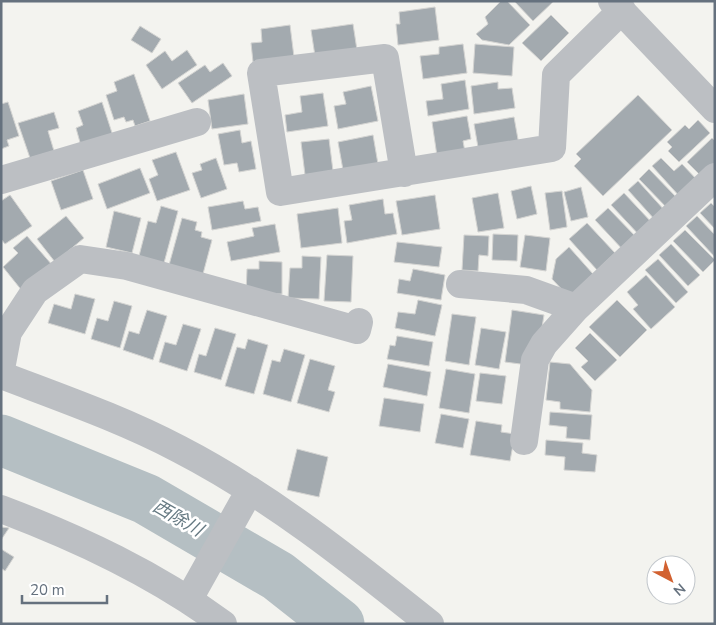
<svg xmlns="http://www.w3.org/2000/svg" width="716" height="625" font-family="'Nunito Sans','Noto Sans JP',sans-serif">
	<style>
		.lines { fill: none; stroke-linecap: round; stroke-linejoin: round }
		.river { stroke: #b5bfc3; stroke-width: 51 }
		.building { fill: #a3aaaf; stroke: #d4d4d2 }
		.minor { stroke: #bcbfc3; stroke-width: 28 }
		.labels { text-anchor: middle; dominant-baseline: central; stroke-width: 5; stroke-linejoin: round; paint-order: stroke }
		.water-label { font-size: 18px; font-style: italic; fill: #657982; stroke: #fff }
	</style>
	<rect width="100%" height="100%" fill="#f3f3ef"/>
	<g class="lines">
		<!-- river -->
		<path class="river" d="M1,440L146,499L278,576L339,624"/>
	</g>
	<!-- building -->
	<path class="building" d="M501,1H507L530,25L509,45L482,40L476,34L488,24L485,17Z
		M514,1H554L533,21Z
		M435,7L439,40L398,45L396,24H400L399,12Z
		M551,15L569,33L541,61L522,43Z
		M353,24L357,50L315,56L311,30Z
		M290,25L294,57L253,62L251,43L262,42L261,29Z
		M140,26L161,39L152,53L131,40Z
		M463,44L467,73L423,79L420,56L439,54V47Z
		M475,44L514,47L512,76L473,73Z
		M187,50L197,65L162,89L146,65L165,51L172,61Z
		M223,63L232,76L192,103L178,83L205,65L210,72Z
		M134,74L150,121L135,126L133,120L126,122L124,117L114,120L106,95L117,91L114,82Z
		M465,80L469,109L428,116L426,101L443,99L441,84Z
		M498,82V89L512,88L515,108L474,114L471,86Z
		M371,86L378,121L338,129L334,106L346,104L343,92Z
		M323,93L328,126L287,132L285,115L302,112L300,96Z
		M244,94L248,124L212,129L208,100Z
		M638,95L672,130L603,196L574,166L581,159L576,154Z
		M8,102L19,136L7,140L9,146L1,149V104Z
		M102,102L113,136L81,146L76,128L83,125L78,111Z
		M54,112L59,128L48,131L54,151L30,158L18,123Z
		M467,116L471,139L463,141L465,152L437,156L432,122Z
		M514,117L519,145L479,153L474,124Z
		M698,120L710,133L679,162L668,151L672,147L667,142L685,125L689,129Z
		M240,130L242,143L251,141L256,169L239,172L237,163L224,165L218,134Z
		M373,135L378,164L343,170L338,142Z
		M712,138L715,141V163L701,176L687,162Z
		M329,139L333,171L305,175L301,142Z
		M176,152L190,190L157,201L149,179L158,175L152,160Z
		M216,158L227,189L201,198L192,173L202,170L200,164Z
		M661,158L674,171L682,164L699,182L681,198L652,166Z
		M140,168L150,193L107,209L98,184Z
		M649,169L678,199L668,209L639,179Z
		M83,170L93,199L61,210L51,181Z
		M638,181L666,212L656,221L628,190Z
		M531,186L537,214L517,219L511,191Z
		M581,187L588,217L571,221L564,192Z
		M562,191L567,227L550,230L545,193Z
		M498,193L504,228L478,232L472,198Z
		M624,193L654,225L641,237L611,205Z
		M10,195L32,226L5,244L1,239V201Z
		M435,195L440,229L402,235L396,201Z
		M383,199L385,214L393,213L397,234L347,243L344,221L352,220L349,205Z
		M243,201L245,209L258,207L261,221L212,230L208,207Z
		M711,203L715,207V229L700,213Z
		M161,206L178,211L164,263L139,256L148,221L156,223Z
		M338,208L342,243L301,248L297,214Z
		M608,208L638,239L625,252L595,220Z
		M114,211L141,218L132,253L106,247Z
		M66,216L84,238L55,262L37,239Z
		M697,216L715,235L714,256L686,226Z
		M182,218L197,222L195,230L202,232L201,237L212,240L203,274L169,265Z
		M587,223L615,253L597,270L569,239Z
		M275,224L280,252L231,261L227,242L254,236L252,228Z
		M685,230L715,260L703,272L673,241Z
		M493,234L518,235L517,261L492,260Z
		M464,235L489,236L488,256L479,255L478,271L462,270Z
		M525,235L550,238L546,271L520,267Z
		M27,236L53,266L23,292L3,267L18,253L13,248Z
		M397,242L442,247L439,267L394,262Z
		M671,244L700,275L688,286L659,255Z
		M569,247L593,274L569,297L552,279L556,259Z
		M327,255L353,256L351,302L324,301Z
		M302,256L321,257L319,299L288,298L290,268H302Z
		M658,259L688,292L676,303L645,270Z
		M259,261L282,262V294H246L247,269H259Z
		M413,269L445,275L441,300L397,293L399,279L410,281Z
		M646,275L675,307L651,329L633,309L638,305L627,292Z
		M75,294L95,299L85,334L48,323L54,304L71,309Z
		M418,300L442,305L435,336L395,328L398,312L415,314Z
		M617,300L647,330L620,357L589,327Z
		M114,301L132,306L120,348L91,339L97,318L108,321Z
		M147,310L167,316L153,360L123,350L129,331L139,334Z
		M512,310L544,315L540,340L528,365L505,362Z
		M452,314L476,317L469,365L445,361Z
		M183,324L201,329L187,371L159,362L165,342L176,345Z
		M215,328L236,334L221,380L194,372L199,354L206,356Z
		M481,328L506,332L499,369L475,365Z
		M590,333L617,360L595,381L581,367L588,361L575,348Z
		M397,336L433,342L429,366L387,359L390,345L395,346Z
		M248,339L268,345L254,394L225,386L237,347L245,349Z
		M284,349L305,355L291,402L263,394L272,360L280,362Z
		M310,359L335,366L328,390L335,392L329,412L297,403Z
		M550,362L570,364L592,390L590,412L560,409V402L546,400Z
		M388,364L431,372L427,396L383,387Z
		M446,369L475,374L469,413L439,408Z
		M480,373L506,376L502,404L476,401Z
		M384,398L424,404L420,432L379,426Z
		M550,412L592,415L590,440L566,438L567,427L549,425Z
		M441,414L469,419L463,448L435,443Z
		M476,421L502,425L501,432L515,434L510,461L470,455Z
		M546,440L583,443L582,453L597,455L595,472L564,470L565,457L545,455Z
		M297,449L328,457L319,497L287,490Z
		M1,527L9,528L1,540Z
		M1,549L14,557L5,571L1,568Z"/>
	<g class="lines">
		<!-- minor -->
		<path class="minor" d="M612,1L715,109
			M404,173L385,58L261,73L280,192L552,148L556,75L622,10
			M1,180L197,122
			M460,284L526,290L576,308
			M1,369L8,332L35,291L80,259L127,266L357,330L359,322
			M1,375C61,398 122,419 179,449C270,496 350,560 430,624
			M524,441L535,360L544,344L576,308L715,177
			M1,509C80,539 155,574 223,624
			M189,599L250,490"/>
	</g>
	<g class="labels">
		<!-- water labels -->
		<g class="water-label">
			<text transform="translate(178 518) rotate(30)">西除川</text>
		</g>
	</g>
	<!-- border -->
	<rect width="716" height="625" fill="none" stroke="#65717e" stroke-width="5"/>
	<!-- north arrow -->
	<g transform="translate(671 580) rotate(139)"><circle r="24" fill="#ffffff" stroke="#c1c6cb"/>
	<path d="M0-4L9 19L0 12L-9 19Z" fill="#d26130"/>
	<text y="-8" font-size="14" font-weight="bold" text-anchor="middle" fill="#65717e">N</text>
	</g>
	<!-- scale -->
	<path d="M22 595v8h85v-8" fill="none" stroke="#65717e" stroke-width="2.5"/>
	<text x="30" y="595" font-size="15" fill="#65717e" stroke="#ffffff" stroke-width="4" paint-order="stroke">20 m</text>
</svg>
